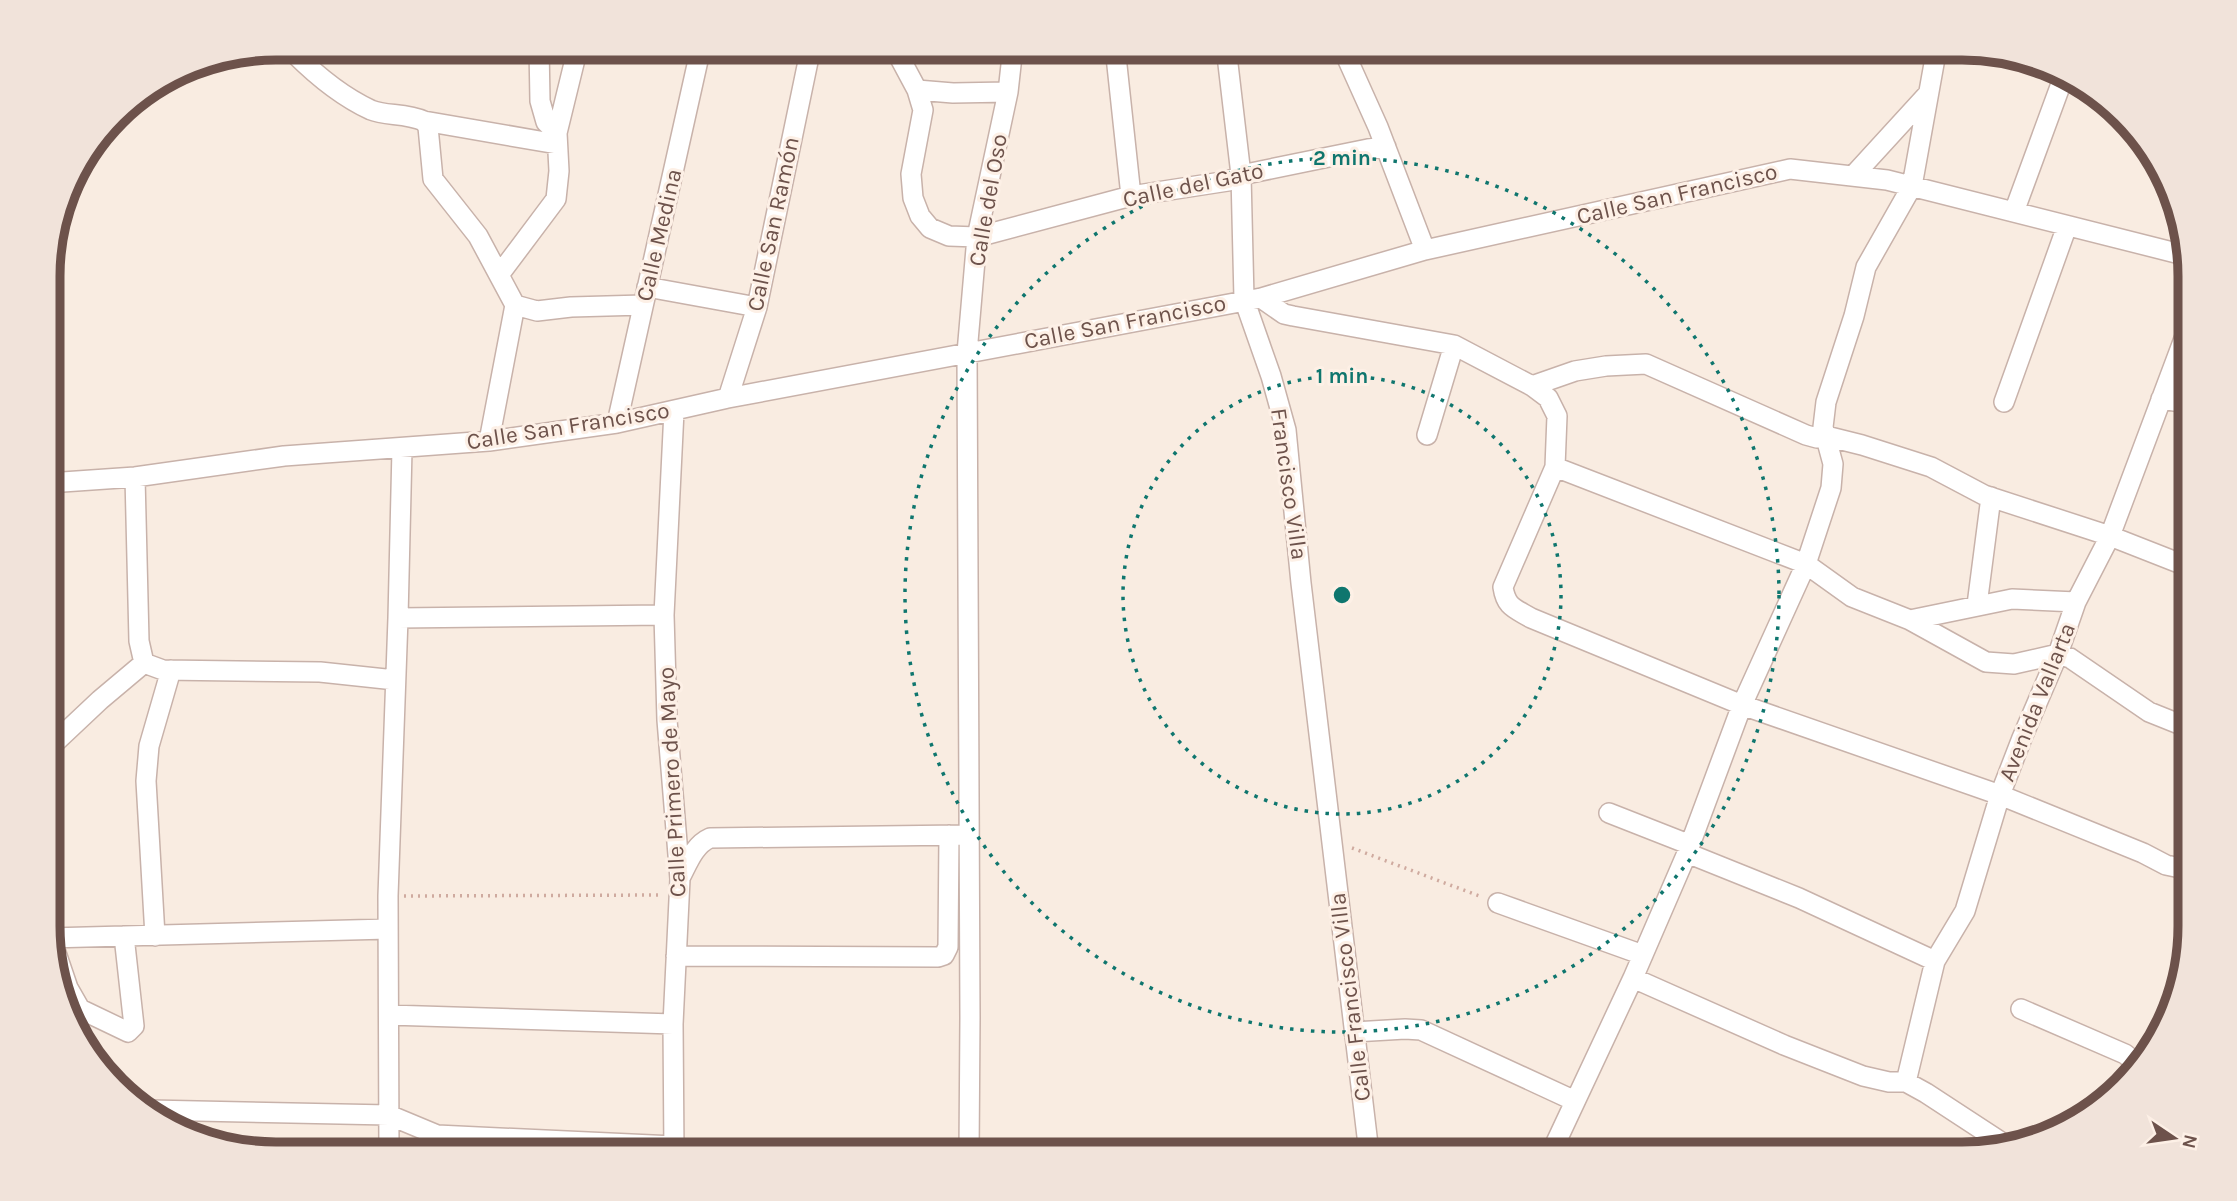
<svg xmlns="http://www.w3.org/2000/svg" width="2237" height="1201" font-family="Karla,sans-serif">
	<style>
		.lines { fill: none; stroke-linecap: round; stroke-linejoin: round }
		.street-casing { stroke: #c8b2aa; stroke-width: 22 }
		.path { stroke: #cfaa9f; stroke-width: 3.5; stroke-dasharray: 2 5; stroke-linecap: butt }
		.street { stroke: #fff; stroke-width: 19 }
		.ring { fill: none; stroke: #0f766e; stroke-width: 3.5; stroke-dasharray: 3.5 7 }
		.labels { text-anchor: middle; dominant-baseline: central; stroke-width: 6; stroke-linejoin: round; paint-order: stroke }
		.street-label { font-size: 23px; fill: #6d524b; stroke: #fdf0e6 }
		.rim { fill: none; stroke: #6d524b; stroke-width: 9 }
		.centre { fill: #0f766e; stroke: #fdf0e6; stroke-width: 3.5 }
		.ring-label { font-size: 21px; text-anchor: middle; font-weight: bold; fill: #0f766e; stroke: #fdf0e6; stroke-width: 6; stroke-linejoin: round; paint-order: stroke }
	</style>
	<rect width="100%" height="100%" fill="#f9ece1"/>
	<g class="lines">
		<defs>
			<path id="street" d="M539,47L540,101L546,122L557,133
				M894,47L917,90L953,93L1008,92
				M1115,47L1131,196
				M1226,47L1241,175L1244,299L1271,376L1286,430L1301,583L1369,1153
				M1342,47L1378,127L1425,250
				M295,54C317,76 343,97 371,110C385,116 406,113 424,121L428,127L433,179L478,236L515,305L537,311L571,307L643,305
				M917,90L923,110L911,174L913,198L920,216L930,228L949,236L977,237L1131,196L1228,181L1241,175L1368,149L1386,147
				M424,121L557,144
				M1853,176L1928,94
				M2014,212L2065,73
				M499,275L556,199L559,171L557,133L578,47
				M647,287L757,307
				M1261,298L1284,314L1293,316L1454,345L1532,386L1548,398L1557,416L1555,467L1806,564L1852,597L1910,620L1986,662L2014,664L2058,654L2070,658L2149,712L2189,728
				M1532,386L1575,371L1606,366L1646,364L1806,435L1817,438L1826,436L1862,445L1931,467L1984,495L2110,536L2189,567
				M728,398L757,307L811,47
				M2161,399L2188,403
				M2004,402L2067,226
				M674,411L664,615L667,720L680,879L673,1024L674,1154
				M617,423L701,47
				M1427,435L1454,345
				M489,441L515,305
				M1555,467L1503,587C1506,607 1514,608 1531,618L1742,705L2000,795L2143,853L2166,865L2190,870
				M135,477L139,641L144,663L163,670L320,672L395,680
				M48,483L135,477L284,456L489,441L617,423L728,398L1261,298L1425,250L1790,169L1887,180L2188,256
				M1977,605L1991,497
				M398,618L664,615
				M1910,620L2012,599L2076,602
				M49,748L100,700L144,663
				M1609,813L1688,844
				M1687,853L1799,898L1935,961
				M680,878C688,863 694,845 710,838L961,835
				M1498,903L1643,955
				M155,936L146,781L149,746L171,670
				M49,938L388,929
				M51,938L68,988L80,1009L128,1032L134,1026L124,936
				M676,956L938,957L944,955L948,947L949,835
				M1633,978L1784,1045L1863,1076L1889,1082H1906L1926,1093L2004,1144
				M2021,1009L2125,1054L2135,1062
				M389,1015L673,1024
				M1354,1032L1405,1029L1421,1030L1575,1101
				M1906,1082L1935,961L1965,911L2000,795L2022,738L2058,654L2076,602L2110,536L2188,328
				M150,1110L389,1115L437,1135L674,1146
				M1551,1153L1633,978L1687,853L1742,705L1806,564L1831,488L1833,464L1823,427L1826,402L1854,316L1866,267L1912,186L1937,47
				M389,1154L388,896L398,618L402,449
				M969,1154L970,1017L967,353L977,237L1008,92L1013,47"/>
		</defs>
		<!-- street casing -->
		<use href="#street" class="street-casing"/>
		<!-- path -->
		<path class="path" d="M1352,848L1482,897
			M404,896L662,895"/>
		<!-- street -->
		<use href="#street" class="street"/>
	</g>
	<!-- distance rings -->
	<g class="ring">
		<circle cx="1342" cy="595" r="219"/>
		<circle cx="1342" cy="595" r="437"/>
	</g>
	<g class="labels">
		<!-- street labels -->
		<g class="street-label">
			<text transform="translate(1193 185) rotate(-12)">Calle del Gato</text>
			<text transform="translate(1677 194) rotate(-13)">Calle San Francisco</text>
			<text transform="translate(988 200) rotate(-80)">Calle del Oso</text>
			<text transform="translate(773 224) rotate(-78)">Calle San Ramón</text>
			<text transform="translate(659 235) rotate(-77)">Calle Medina</text>
			<text transform="translate(1125 322) rotate(-11)">Calle San Francisco</text>
			<text transform="translate(568 426) rotate(-9)">Calle San Francisco</text>
			<text transform="translate(1289 484) rotate(82)">Francisco Villa</text>
			<text transform="translate(2037 702) rotate(-68)">Avenida Vallarta</text>
			<text transform="translate(672 782) rotate(-93)">Calle Primero de Mayo</text>
			<text transform="translate(1350 997) rotate(-97)">Calle Francisco Villa</text>
		</g>
	</g>
	<!-- crop -->
	<path d="M0 0H2237V1201H0ZM276 60H1962A216 216 0 0 1 2178 276V926A216 216 0 0 1 1962 1142H276A216 216 0 0 1 60 926V276A216 216 0 0 1 276 60Z" fill="#f1e3da" fill-rule="evenodd"/>
	<path class="rim" d="M276 60H1962A216 216 0 0 1 2178 276V926A216 216 0 0 1 1962 1142H276A216 216 0 0 1 60 926V276A216 216 0 0 1 276 60Z"/>
	<circle cx="1342" cy="595" r="10" class="centre"/>
	<g class="ring-label">
		<text x="1342" y="165">2 min</text>
		<text x="1342" y="383">1 min</text>
	</g>
	<!-- north arrow -->
	<g transform="translate(2174 1138) rotate(103)" stroke="#fdf0e6" stroke-width="5" paint-order="stroke">
	<path d="M0-5L12 26L0 18L-12 26Z" fill="#6d524b"/>
	<text y="-10" font-size="19" font-weight="bold" text-anchor="middle" fill="#6d524b">N</text>
	</g>
</svg>
